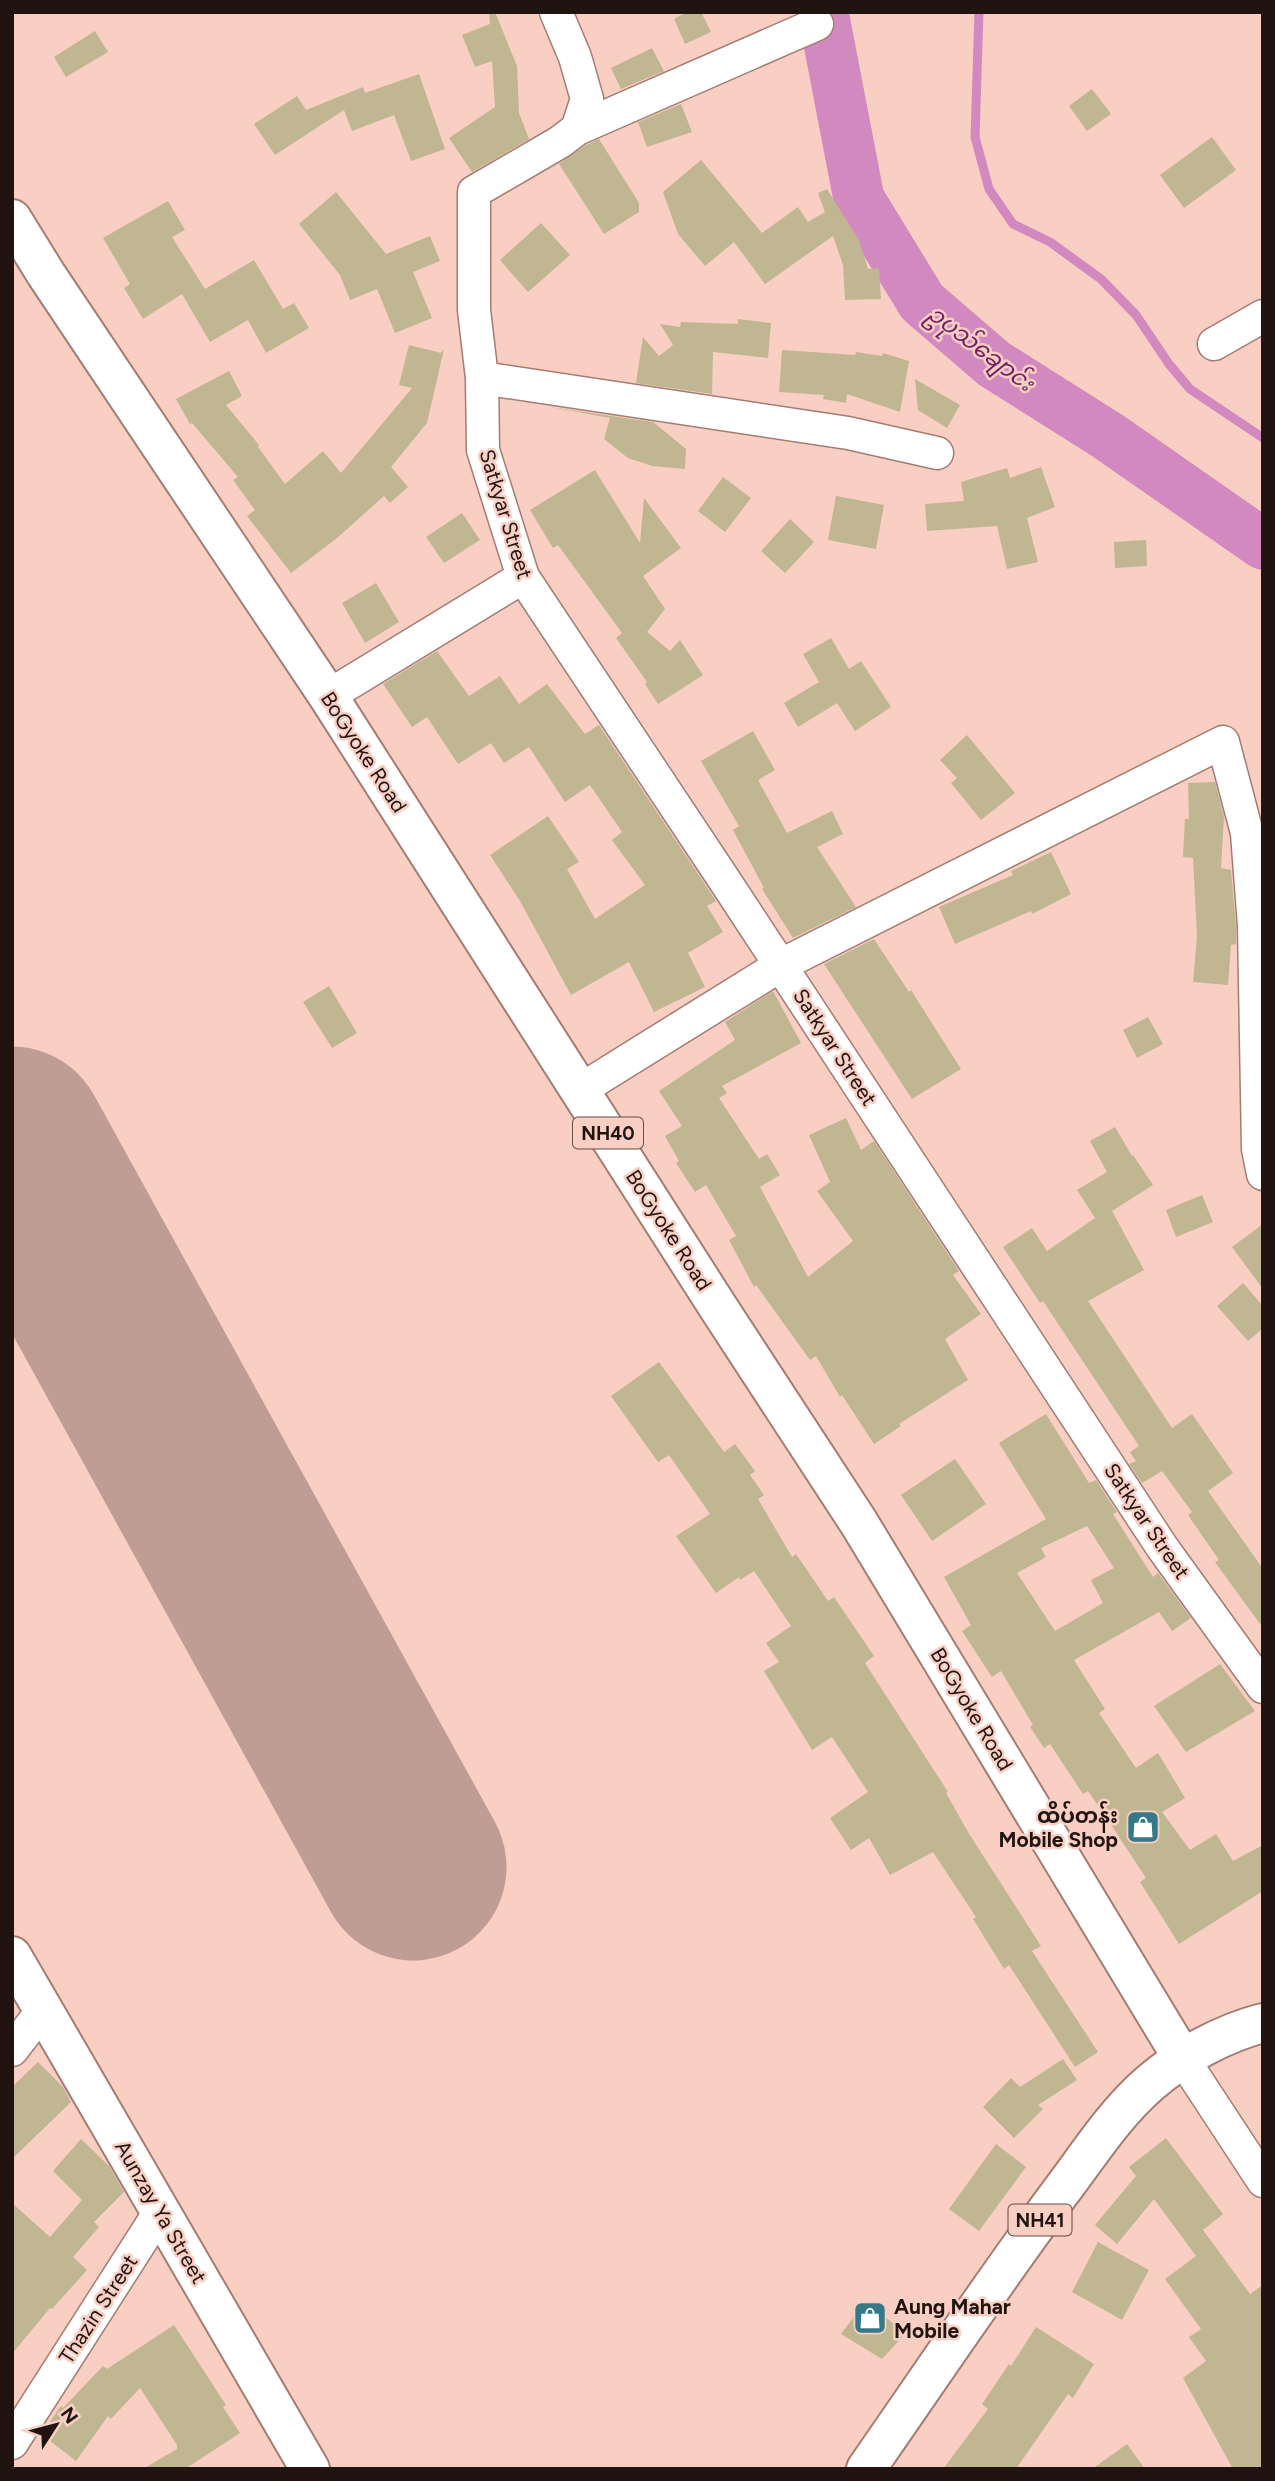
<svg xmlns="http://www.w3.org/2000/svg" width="1275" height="2481" font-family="Figtree,'Noto Sans Myanmar',sans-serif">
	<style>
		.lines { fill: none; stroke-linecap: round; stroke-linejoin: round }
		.stream { stroke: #d189c0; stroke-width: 9 }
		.river { stroke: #d189c0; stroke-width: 51 }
		.runway { stroke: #c09d94; stroke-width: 187 }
		.building { fill: #c0b692; fill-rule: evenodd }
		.minor-casing { stroke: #a37d73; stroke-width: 35 }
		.tertiary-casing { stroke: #a37d73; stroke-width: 42 }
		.trunk-casing { stroke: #a37d73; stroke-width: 42 }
		.minor { stroke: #fff; stroke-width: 32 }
		.tertiary { stroke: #fff; stroke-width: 38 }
		.trunk { stroke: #fff; stroke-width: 38 }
		.labels { text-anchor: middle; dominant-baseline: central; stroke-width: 5; stroke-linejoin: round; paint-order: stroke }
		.shield { fill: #f9cec3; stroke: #624b45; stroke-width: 2 }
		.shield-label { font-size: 19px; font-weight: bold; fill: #21130f }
		.street-label { font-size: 21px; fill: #21130f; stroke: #f9cec3 }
		.poi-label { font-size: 21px; font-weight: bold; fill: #21130f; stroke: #f9cec3; text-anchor: end }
		.water-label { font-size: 23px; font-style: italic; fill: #721d64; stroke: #f9cec3 }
	</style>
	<rect width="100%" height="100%" fill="#f9cec3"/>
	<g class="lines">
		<!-- stream -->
		<path class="stream" d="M979,12L975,137L989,189L1013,224L1050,242L1101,279L1136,315L1169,364L1190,389L1263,438"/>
		<!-- river -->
		<path class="river" d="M823,12L859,199L922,302L994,364L1108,436L1263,544"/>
		<!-- runway -->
		<path class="runway" d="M12,1140L413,1867"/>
	</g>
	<!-- building -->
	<path class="building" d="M489,12H495L517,66L519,113L529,139L472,172L449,138L495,107L492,61L475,67L462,35L490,24Z
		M687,12H701L711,32L685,44L674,19Z
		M95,31L108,52L66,77L54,57Z
		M652,48L664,71L621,89L611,68Z
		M419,74L445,149L411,161L394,115L352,131L344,110L275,155L254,124L297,96L306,110L363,87L365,93Z
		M1092,89L1111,114L1087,131L1069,106Z
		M681,104L692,132L647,147L638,122Z
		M1212,137L1236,170L1184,208L1160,175Z
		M599,139L639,203V212L604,234L559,164L586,145Z
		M701,160L762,233L798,207L808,222L825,212L818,193L827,189L859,240L868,269L879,268L881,299L845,300L843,265L833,236L765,284L734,242L705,266L678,234L663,192Z
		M336,192L386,254L430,236L440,261L413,272L432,318L395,333L377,289L350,300L340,275L299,224Z
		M168,201L185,230L172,237L205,289L254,260L283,309L294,303L309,328L266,353L248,320L210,342L182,294L143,319L124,288L130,284L103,238Z
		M541,223L570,255L528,292L500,260Z
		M738,319L771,323L768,358L713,352L712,394L636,383L643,337L659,356L673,345L660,324L680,327L681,322L738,324Z
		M409,345L441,353L444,349L427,423L391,467L408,487L390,503L384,496L337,538L291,573L247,516L255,510L233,480L238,477L192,423L190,424L176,399L229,371L242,396L226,405L259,445L258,447L285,484L323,451L341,473L412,388L399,385Z
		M782,350L855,355L856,352L882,356L883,353L909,361L900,412L847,394L846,403L823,399L824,395L779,392Z
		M915,379L960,405L947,428L918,410Z
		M550,407L653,422L686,449L685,469L652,466L628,458L604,439L610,418Z
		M1041,467L1055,507L1027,518L1038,562L1007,569L997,526L927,531L925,504L964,501L961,482L1007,468L1010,478Z
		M595,470L640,543L644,498L681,548L643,576L665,609L647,632L670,651L680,640L703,675L658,704L645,684L647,682L616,638L622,633L558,545L553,548L530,510Z
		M723,477L751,498L725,532L698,511Z
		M836,496L884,505L876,549L828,540Z
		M462,513L480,540L444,563L426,537Z
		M790,519L814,542L785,573L761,551Z
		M1146,540L1147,566L1115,568L1114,542Z
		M376,583L399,622L365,643L342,603Z
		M831,638L849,669L861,661L891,707L855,731L837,703L798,727L784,703L819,682L803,654Z
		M437,651L469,696L500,676L519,704L547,684L585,734L599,725L716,901L707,906L723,932L688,953L705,987L654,1012L629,962L571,995L520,901L490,855L548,816L579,862L567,869L595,919L645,885L612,840L622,832L590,785L565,802L529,747L504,763L491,743L458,764L427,717L412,727L383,684Z
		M753,731L775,770L758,780L787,833L832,811L843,834L817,847L856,907L793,938L762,889L764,888L733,830L739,826L701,761Z
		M967,735L1015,793L981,820L951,783L957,778L940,760Z
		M1215,782L1224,817L1221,868L1231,870L1236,927V944L1231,945L1228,985L1193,982L1197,936L1193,858L1183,857L1185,819H1189L1188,783Z
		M1051,852L1071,894L1032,914L1031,911L955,944L939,907L1013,875L1011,871Z
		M874,939L909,992L911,990L961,1069L912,1099L824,964Z
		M329,986L357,1033L332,1048L303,1002Z
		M773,991L801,1043L722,1086L727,1093L719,1098L759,1159L767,1154L780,1175L760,1187L808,1277L853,1241L817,1191L830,1182L809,1135L846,1118L861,1150L874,1141L959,1271L953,1275L981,1314L945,1339L968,1380L899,1424L901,1426L874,1444L842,1395L840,1397L816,1356L810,1360L756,1285L754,1287L729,1240L736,1236L706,1185L695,1192L676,1163L679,1161L665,1136L682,1126L659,1091L735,1040L725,1022Z
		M1148,1017L1163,1044L1137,1058L1123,1030Z
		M1115,1127L1132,1156L1133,1155L1153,1185L1112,1211L1144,1270L1088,1301L1172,1428L1192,1414L1233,1473L1208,1491L1263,1569V1628L1215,1562L1219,1560L1188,1515L1192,1512L1162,1471L1142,1483L1129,1464L1136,1461L1130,1452L1139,1446L1043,1301L1040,1303L1003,1247L1032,1228L1047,1251L1095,1218L1077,1190L1107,1172L1090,1141Z
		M1202,1195L1213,1222L1176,1237L1166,1210Z
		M1263,1224V1289L1232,1247Z
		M1243,1283L1263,1306V1328L1248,1341L1217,1306Z
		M659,1362L724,1452L735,1444L755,1471L750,1475L764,1495L758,1499L792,1557L796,1554L828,1601L834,1597L874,1656L865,1663L948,1792L946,1793L968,1832L1041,1946L1032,1951L1098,2052L1075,2067L1009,1965L1004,1969L973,1919L976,1917L933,1852L890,1875L869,1838L851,1850L830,1818L868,1792L832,1737L812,1750L764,1671L779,1662L766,1643L791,1626L754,1571L740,1580L739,1577L716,1593L676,1536L710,1514L669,1455L658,1462L611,1396Z
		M1046,1414L1089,1483L1096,1480L1117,1512L1113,1514L1153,1577L1158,1573L1191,1618L1172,1631L1159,1612L1074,1660L1105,1709L1099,1713L1136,1768L1158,1753L1185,1798L1162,1812L1190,1850L1216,1834L1233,1861L1263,1845V1891L1179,1944L1140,1882L1146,1878L1104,1814L1088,1791L1083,1794L1050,1744L1044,1748L1030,1727L1033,1725L1001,1671L992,1677L962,1631L971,1625L944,1577L1046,1519L999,1443ZM1087,1526L1114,1568L1091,1580L1103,1603L1055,1631L1017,1573L1046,1557L1041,1548Z
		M955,1459L986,1504L932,1541L901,1495Z
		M1220,1664L1255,1711L1186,1752L1154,1706Z
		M1063,2059L1077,2080L1038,2105L1043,2109L1014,2138L983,2107L1011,2078L1020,2087Z
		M38,2062L63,2087L71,2102L12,2159V2087Z
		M1166,2138L1223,2214L1203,2230L1250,2294L1263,2285V2469H1233L1183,2378L1206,2361L1189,2337L1201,2329L1165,2279L1196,2256L1154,2199L1117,2244L1095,2225L1136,2176L1129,2167Z
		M81,2139L109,2166L124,2192L94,2222L99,2227L73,2257L87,2270L52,2309L50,2308L12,2354V2203L50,2237L82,2200L53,2171Z
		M996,2144L1026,2167L979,2231L949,2209Z
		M1098,2242L1149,2270L1122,2320L1072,2292Z
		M865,2302L906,2333L882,2359L841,2334Z
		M174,2325L226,2405L223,2407L240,2433L185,2469H143L177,2449V2445L140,2388L111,2419L108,2416L76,2461L41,2434L61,2406L63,2408L103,2366L107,2369Z
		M1036,2327L1094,2364L1073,2398L1068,2394L1016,2469H943L988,2409L982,2404L1009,2364L1011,2366Z
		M1127,2444L1145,2469H1092Z"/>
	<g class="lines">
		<defs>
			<path id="minor" d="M556,12L575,57L587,99L577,129L560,142L474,192V310L482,378L848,433L937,453
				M577,129L817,24
				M1214,344L1263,316
				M482,378L483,450L523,577L725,881L1162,1547L1263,1687
				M328,696L523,577
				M580,1090L781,965L1223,742L1247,833L1254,926L1258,1149L1263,1174
				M12,2050L43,2010
				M1183,2059L1263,2181
				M12,2443L161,2210"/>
			<path id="tertiary" d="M12,1956L310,2469"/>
			<path id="trunk" d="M12,219L46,274L328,696L718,1307L859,1523L1183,2059
				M866,2469C930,2377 992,2284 1059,2194C1088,2156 1114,2114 1150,2083C1181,2056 1224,2033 1263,2023"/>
		</defs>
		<!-- minor casing -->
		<use href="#minor" class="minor-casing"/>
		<!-- tertiary casing -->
		<use href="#tertiary" class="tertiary-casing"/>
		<!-- trunk casing -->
		<use href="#trunk" class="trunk-casing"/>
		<!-- minor -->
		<use href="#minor" class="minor"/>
		<!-- tertiary -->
		<use href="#tertiary" class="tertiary"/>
		<!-- trunk -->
		<use href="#trunk" class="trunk"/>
	</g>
	<!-- icons -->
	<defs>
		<symbol id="shop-square" viewBox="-11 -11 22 22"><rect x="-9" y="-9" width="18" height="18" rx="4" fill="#357888" stroke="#f9cec3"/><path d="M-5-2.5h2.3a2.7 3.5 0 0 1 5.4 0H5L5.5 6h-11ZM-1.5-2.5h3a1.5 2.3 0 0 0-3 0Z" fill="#fff"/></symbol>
	</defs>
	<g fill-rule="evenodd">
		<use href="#shop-square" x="1124" y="1808" width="38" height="38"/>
		<use href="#shop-square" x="851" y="2299" width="38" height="38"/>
	</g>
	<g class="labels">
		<!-- shield labels -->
		<g class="shield">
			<rect x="573" y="1117.5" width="70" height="31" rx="5"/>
			<rect x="1008.5" y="2204.5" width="63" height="31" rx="5"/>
		</g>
		<g class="shield-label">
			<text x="608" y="1133">NH40</text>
			<text x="1040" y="2220">NH41</text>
		</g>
		<!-- street labels -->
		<g class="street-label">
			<text transform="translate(506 514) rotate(73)">Satkyar Street</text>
			<text transform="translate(364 752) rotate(57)">BoGyoke Road</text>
			<text transform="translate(835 1047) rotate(57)">Satkyar Street</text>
			<text transform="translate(669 1230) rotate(57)">BoGyoke Road</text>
			<text transform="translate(1147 1521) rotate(56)">Satkyar Street</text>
			<text transform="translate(972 1709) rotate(59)">BoGyoke Road</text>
			<text transform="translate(161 2212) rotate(60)">Aunzay Ya Street</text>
			<text transform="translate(98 2309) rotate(-57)">Thazin Street</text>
		</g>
		<!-- poi labels -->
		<g class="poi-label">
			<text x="1118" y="1815">ထိပ်တန်း<tspan x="1118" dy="24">Mobile Shop</tspan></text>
			<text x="894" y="2306" text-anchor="start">Aung Mahar<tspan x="894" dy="24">Mobile</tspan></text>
		</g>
		<!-- water labels -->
		<g class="water-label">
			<text transform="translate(981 348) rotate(37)">ဥပုသ်ချောင်း</text>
		</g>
	</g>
	<!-- border -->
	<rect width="1275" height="2481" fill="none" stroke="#21130f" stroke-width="28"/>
	<!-- north arrow -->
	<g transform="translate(56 2425) rotate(54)" stroke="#f9cec3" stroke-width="5" paint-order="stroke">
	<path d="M0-5L12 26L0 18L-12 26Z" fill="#21130f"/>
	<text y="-10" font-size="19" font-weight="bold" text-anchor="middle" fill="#21130f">N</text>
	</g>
</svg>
